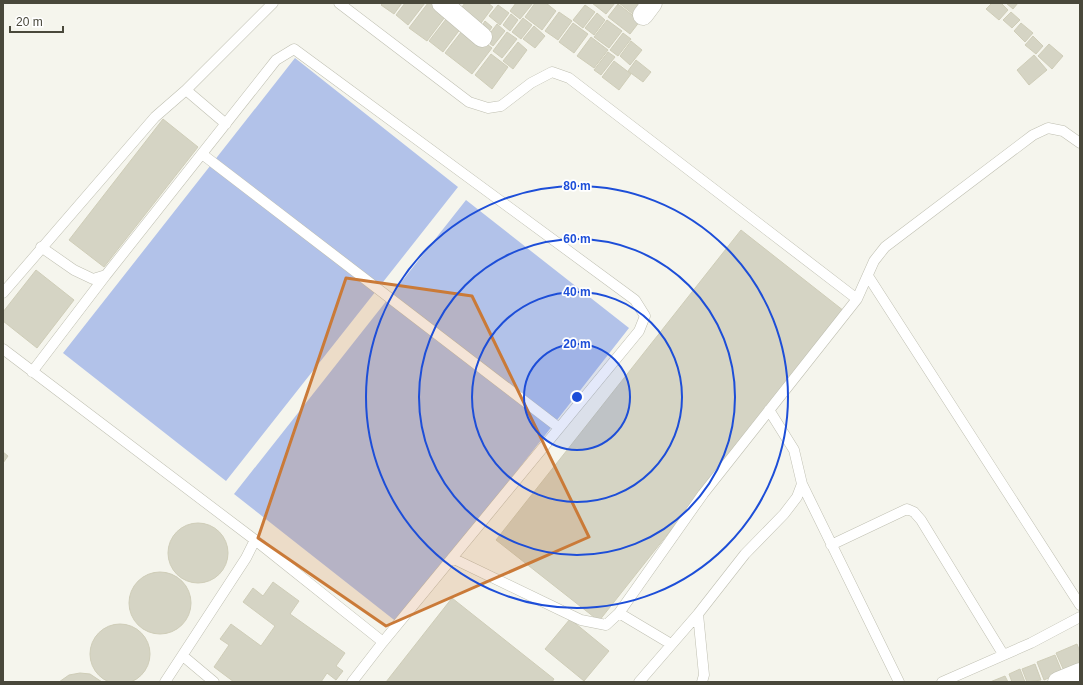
<svg xmlns="http://www.w3.org/2000/svg" width="1083" height="685" font-family="Helvetica,sans-serif">
	<style>
		.water { fill: #b2c2e9 }
		.building { fill: #d5d4c4; stroke: #cfcdb8 }
		.lines { fill: none; stroke-linecap: round; stroke-linejoin: round }
		.lane-casing { stroke: #bfbfb1; stroke-width: 11 }
		.street-casing { stroke: #bfbfb1; stroke-width: 21 }
		.lane { stroke: #fff; stroke-width: 10 }
		.street { stroke: #fff; stroke-width: 20 }
		.marked { fill: #ca7a38; fill-opacity: 0.2; stroke: #ca7a38; stroke-width: 3; stroke-linejoin: round }
		.ring { fill: none; stroke: #1d4ed8; stroke-width: 2 }
		.centre { fill: #1d4ed8; stroke: #fff; stroke-width: 2 }
		.ring-label { font-size: 12px; text-anchor: middle; font-weight: bold; fill: #1d4ed8; stroke: #fff; stroke-width: 3.5; stroke-linejoin: round; paint-order: stroke }
	</style>
	<rect width="100%" height="100%" fill="#f5f5ed"/>
	<!-- water -->
	<path class="water" d="M295,58L458,187L226,481L63,353Z
		M466,200L629,328L398,623L234,494Z"/>
	<!-- building -->
	<path class="building" d="M383,3H402L394,14L381,5Z
		M405,3H425L408,25L396,15Z
		M428,3H435L448,13L427,41L409,28Z
		M465,3H488L493,7L478,27L458,12Z
		M516,3H533L520,19L510,11Z
		M535,3H546L556,11L542,30L525,17Z
		M592,3H615L606,14Z
		M619,3H644L638,18Z
		M992,3H1001L1008,10L999,20L986,9Z
		M1006,3H1018L1013,9Z
		M618,4L640,21L630,34L608,17Z
		M498,5L509,13L500,25L489,16Z
		M585,5L595,12L583,28L573,20Z
		M559,12L572,21L558,40L545,31Z
		M1011,12L1020,20L1012,28L1003,20Z
		M597,13L605,20L594,35L585,28Z
		M450,14L464,24L443,52L429,41Z
		M511,14L518,20L510,31L503,25Z
		M523,18L532,25L521,39L512,32Z
		M607,20L622,31L609,48L594,37Z
		M485,21L492,27L486,36L479,30Z
		M573,23L588,34L574,53L559,42Z
		M1021,23L1033,33L1025,42L1014,31Z
		M497,24L505,31L493,46L485,40Z
		M534,26L545,36L535,48L523,39Z
		M465,27L492,48L472,74L445,53Z
		M507,32L517,39L502,58L493,51Z
		M623,33L631,39L618,56L610,50Z
		M1033,36L1043,46L1036,54L1025,45Z
		M591,37L608,50L594,68L577,56Z
		M631,41L642,50L630,65L620,56Z
		M518,42L527,50L513,69L503,61Z
		M1049,44L1063,56L1052,69L1038,56Z
		M608,52L615,57L601,75L594,70Z
		M491,54L508,67L492,89L475,75Z
		M1034,55L1047,70L1029,85L1017,70Z
		M636,60L651,72L643,82L628,71Z
		M614,61L631,74L619,90L602,77Z
		M163,119L198,147L104,267L69,240Z
		M741,230L844,311L599,621L496,540Z
		M36,270L74,300L37,348L3,321V312Z
		M3,452L8,456L3,463Z
		M168 553a30 30 0 1 1 60 0a30 30 0 1 1-60 0Z
		M129 603a31 31 0 1 1 62 0a31 31 0 1 1-62 0Z
		M273,582L299,601L290,614L345,653L336,666L343,671L336,680L327,673L321,682H234L214,667L229,645L220,639L231,624L261,646L275,626L243,602L253,588L263,596Z
		M452,598L554,679L552,682H386Z
		M570,619L609,651L584,681L545,649Z
		M90 654a30 30 0 1 1 60 0a30 30 0 1 1-60 0Z
		M1077,644L1080,652V667L1065,673L1056,653Z
		M1055,655L1062,672L1044,680L1037,662Z
		M1035,664L1041,680L1027,682L1022,669Z
		M1020,669L1025,682H1012L1009,674Z
		M80,673L90,674L102,682H59L69,675Z
		M1005,676L1008,682H990Z"/>
	<g class="lines">
		<defs>
			<path id="lane" d="M339,3L469,102L488,108L501,106L531,83L552,72L569,78L857,299
				M186,90L226,124
				M202,154L558,427
				M41,247L74,270L93,279L106,275L276,60L294,49L635,300L645,316L639,331L383,642L352,682
				M868,276L1080,605
				M3,293L155,117L186,90L273,3
				M3,349L255,540L246,558L165,682
				M32,372L106,275
				M802,484L899,682
				M255,540L383,642
				M831,545L907,509L914,512L921,520L1003,654
				M452,558L581,620L606,625L619,613L703,494L857,299L874,261L885,247L1033,135L1048,128L1063,131L1080,143
				M619,613L671,644
				M698,614L704,675L702,682
				M183,656L214,682
				M639,682L698,614L745,554L784,514L797,497L802,484L794,450L769,410
				M942,682L1031,643L1080,617"/>
			<path id="street" d="M442,3L482,37
				M643,15L652,3
				M1058,682L1080,673"/>
		</defs>
		<!-- lane casing -->
		<use href="#lane" class="lane-casing"/>
		<!-- street casing -->
		<use href="#street" class="street-casing"/>
		<!-- lane -->
		<use href="#lane" class="lane"/>
		<!-- street -->
		<use href="#street" class="street"/>
	</g>
	<!-- marked area -->
	<path class="marked" d="M346,278L472,296L589,537L386,626L258,538Z"/>
	<!-- distance rings -->
	<circle cx="577" cy="397" r="53" fill="#1d4ed8" fill-opacity=".12"/>
	<g class="ring">
		<circle cx="577" cy="397" r="53"/>
		<circle cx="577" cy="397" r="105"/>
		<circle cx="577" cy="397" r="158"/>
		<circle cx="577" cy="397" r="211"/>
	</g>
	<circle cx="577" cy="397" r="6" class="centre"/>
	<g class="ring-label">
		<text x="577" y="190">80 m</text>
		<text x="577" y="243">60 m</text>
		<text x="577" y="296">40 m</text>
		<text x="577" y="348">20 m</text>
	</g>
	<!-- border -->
	<rect width="1083" height="685" fill="none" stroke="#49483b" stroke-width="8"/>
	<!-- scale -->
	<path d="M10 26v6h53v-6" fill="none" stroke="#49483b" stroke-width="2"/>
	<text x="16" y="26" font-size="12" fill="#49483b" stroke="#ffffff" stroke-width="3" paint-order="stroke">20 m</text>
</svg>
